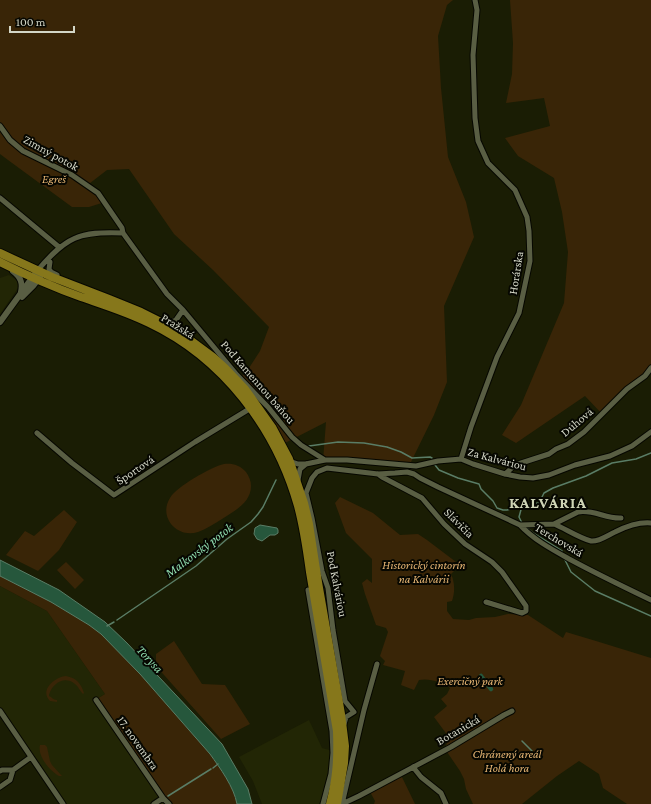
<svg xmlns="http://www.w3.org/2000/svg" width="651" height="804" font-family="'Crimson Pro',serif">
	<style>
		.built { fill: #222605 }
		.green { fill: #392507 }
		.water { fill: #26573c; stroke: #5a7d66 }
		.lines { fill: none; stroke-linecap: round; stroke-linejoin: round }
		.stream { stroke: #5a7d66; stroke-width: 1.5 }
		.canal { stroke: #26573c; stroke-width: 4.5 }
		.minor-casing { stroke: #060700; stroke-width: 7 }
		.tertiary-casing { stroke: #060700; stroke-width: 8 }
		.primary-casing { stroke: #060700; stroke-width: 10 }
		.minor { stroke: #595e43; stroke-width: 5 }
		.tertiary { stroke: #595e43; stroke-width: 6 }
		.primary { stroke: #86771b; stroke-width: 8 }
		.labels { text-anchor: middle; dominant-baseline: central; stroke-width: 4; stroke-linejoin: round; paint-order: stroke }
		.street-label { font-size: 12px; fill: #d4d7c7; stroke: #060701 }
		.park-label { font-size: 12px; font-style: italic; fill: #e6b573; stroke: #060701 }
		.water-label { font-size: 13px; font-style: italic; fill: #90ddaf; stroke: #060701 }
		.district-label { font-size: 16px; font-weight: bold; letter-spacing: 1px; fill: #ced4b5; stroke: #060701 }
	</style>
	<rect width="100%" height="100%" fill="#1a1d04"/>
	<!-- built -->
	<path class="built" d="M9,275L18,281V288L0,314V278Z
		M0,586L47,611L105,694L97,699L167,804H62L0,713Z
		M309,720L322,748L333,751L323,804H262L253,781L239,757Z"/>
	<!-- green -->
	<path class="green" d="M0,0H453L447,5L438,36L441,88L448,157L466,202L474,237L444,306L447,382L434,415L411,462L323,461L326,422L285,443L267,413L238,380L247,371L260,351L269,327L213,270L174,234L129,169L107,170L85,187L105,202L89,207H72L8,160L0,154Z
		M510,0H651V370L615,397L602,414L585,396L516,443L502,435L521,405L564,303L568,252L562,212L554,178L518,156L505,138L550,126L544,98L506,103L512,74L513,43Z
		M224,464C232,463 240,465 246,472C249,476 251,481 251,486C251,503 234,511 222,519C214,524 206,529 198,532C177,539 158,517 170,498C176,487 211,467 224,464Z
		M340,497L373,513L400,535L418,534L427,540L460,565L451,574C455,583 455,592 452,601L447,602V611L453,619L469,620L476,618L495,617L508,614L528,615L563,638L566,632L596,641L651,658V804H627L603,788L599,774L579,761L557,776L522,804H473L466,789L464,779L460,771L445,749L448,740V736L434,717L447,706L441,699L447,694L450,688C443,682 429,678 419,680L414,690L401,685L405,671L383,665L385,661L380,656L388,632L386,628L376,625L365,594L362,583L367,579L372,583C372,574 372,567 372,559L346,533L335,503Z
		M64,510L77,522L59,550L38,571L6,555L25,531L34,536Z
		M66,562L84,580L75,589L57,570Z
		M0,576L51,602L89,625L101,634L140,674L210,754C220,768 234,787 237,804H167L97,699L105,694L47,611L0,586Z
		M174,641L202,684L225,685L250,724L221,739L156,666V654Z
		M66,676C76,678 81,683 84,693L83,694C80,691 78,686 75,684C64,675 52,684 49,695V696C52,697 53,700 57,700V702L50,701C39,690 55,677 66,676Z
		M40,745H45L47,747L50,761L52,765L62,776H59C50,771 37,756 40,745Z
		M400,773L415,804H374L375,801L369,790Z"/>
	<!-- water -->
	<path class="water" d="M260,525L277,528L278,530V533L275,535H270L262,541L257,539L254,534L255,528Z
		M0,560L59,590L105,622L127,643L222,744L248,789L252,804H237C234,787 220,768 210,754L140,674L101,634L89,625L51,602L0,576Z"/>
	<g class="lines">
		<!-- stream -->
		<path class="stream" d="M309,446L338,442L364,443L387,447L401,452L412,458L430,457L432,458
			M435,465L439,470L458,478L479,484L481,489L493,501L497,508L503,510H507L522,506L538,503L540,501L544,493L553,488L586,476L612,463L636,459L651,453
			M522,506L519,517L522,523
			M525,526L533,533L562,551V552
			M564,558L571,572L595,591L651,616
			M117,620L196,566L227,539L251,522L258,514L263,507L276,480
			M107,626L114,622
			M522,741L532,751
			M213,768L218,764
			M168,796L211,769"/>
		<!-- canal -->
		<path class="canal" d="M481,676L491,689"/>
		<defs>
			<path id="minor" d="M0,126L10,140L23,151L72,175L98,193L122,228L123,233L167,294L183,310L237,375L268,407L292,437L301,445L325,460
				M0,198L59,247
				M50,262L49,269L51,272L57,275
				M37,271C66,237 79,231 123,233
				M165,324L176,320L183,310
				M37,433L72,463L114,495L195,442L251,408
				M461,459L471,427L497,357L519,313L530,261L529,231L527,217L515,190L488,163L478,141L475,118L473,55L477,10L475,0
				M290,460L292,462L298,464H306L325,460H347L416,466L438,461L461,459L473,464L505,474L520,477L533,478L549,475L575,465L610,456L632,446L651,432
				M378,474L382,477L422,498L444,524L465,544L492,562L502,572L519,596L526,606V611L522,613L486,602
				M505,474L515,465L549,454L556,449L568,444L584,432L627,389L645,376L651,368
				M298,480L300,469L306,464
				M554,524C564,528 581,539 591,541C599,542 608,535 615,532C625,527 640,522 651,523
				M520,525L554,524L578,512C593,509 606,519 621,518
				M308,590L332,731L333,753L331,774L323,804
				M96,700L163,798L154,804
				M0,711L63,804
				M344,724L346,717L354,712L345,701L333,630L328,588L322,571L312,518L306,493L312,478L317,472L327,468L378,474L395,473L407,472L414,474L420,478L438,487L520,525C534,540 553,550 571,560C597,574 624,587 651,600
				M413,767L421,777L441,793L446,804
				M0,771L2,770H13
				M0,787L10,780L13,770L31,757
				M163,798L169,804
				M342,804L359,796L451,747L504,715L512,711
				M342,804L364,710L377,664"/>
			<path id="tertiary" d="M13,271C21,277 23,283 21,292
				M22,297L33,286L40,277
				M0,322L37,271"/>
			<path id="primary" d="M0,253L52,277L109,299L141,312L165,324L186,337L213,357L226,369L245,389L272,427L289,459L304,503L309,524L318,582L341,714L345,746L344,763L337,804
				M0,262C26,275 53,287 81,297C104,305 127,312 149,323C223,358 276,428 298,506C304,528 307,550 310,572L337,731C338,758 337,778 330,804"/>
		</defs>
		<!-- minor casing -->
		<use href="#minor" class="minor-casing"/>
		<!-- tertiary casing -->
		<use href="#tertiary" class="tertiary-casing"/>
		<!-- primary casing -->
		<use href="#primary" class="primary-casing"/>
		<!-- minor -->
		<use href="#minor" class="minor"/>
		<!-- tertiary -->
		<use href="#tertiary" class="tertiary"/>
		<!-- primary -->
		<use href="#primary" class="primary"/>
	</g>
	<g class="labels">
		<!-- street labels -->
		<g class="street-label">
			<text transform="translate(51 153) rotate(29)">Zimný potok</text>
			<text transform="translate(516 273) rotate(-81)">Horárska</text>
			<text transform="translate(178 326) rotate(32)">Pražská</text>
			<text transform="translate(258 382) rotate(49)">Pod Kamennou baňou</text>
			<text transform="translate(577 422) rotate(-40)">Dúhová</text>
			<text transform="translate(497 459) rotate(15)">Za Kalváriou</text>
			<text transform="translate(135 470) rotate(-34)">Športová</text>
			<text transform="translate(459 523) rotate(45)">Slávičia</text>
			<text transform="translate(559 540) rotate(31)">Terchovská</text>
			<text transform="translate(337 584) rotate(79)">Pod Kalváriou</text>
			<text transform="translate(458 730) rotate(-30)">Botanická</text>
			<text transform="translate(138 743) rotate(55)">17. novembra</text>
		</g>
		<!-- park labels -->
		<g class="park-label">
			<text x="54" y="179">Egreš</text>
			<text x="424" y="565">Historický cintorín<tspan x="424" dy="14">na Kalvárii</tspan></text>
			<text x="470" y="681">Exercičný park</text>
			<text x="507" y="754">Chránený areál<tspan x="507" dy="14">Holá hora</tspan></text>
		</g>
		<!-- water labels -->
		<g class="water-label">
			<text transform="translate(199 550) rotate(-37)">Malkovský potok</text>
			<text transform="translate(150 659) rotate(47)">Torysa</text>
		</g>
		<!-- district labels -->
		<g class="district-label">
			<text x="548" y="502">KALVÁRIA</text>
		</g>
	</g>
	<!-- scale -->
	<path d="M10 26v6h64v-6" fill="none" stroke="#d4d7c7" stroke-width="2"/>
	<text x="16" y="26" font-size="12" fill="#d4d7c7" stroke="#060701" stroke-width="3" paint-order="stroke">100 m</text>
</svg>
